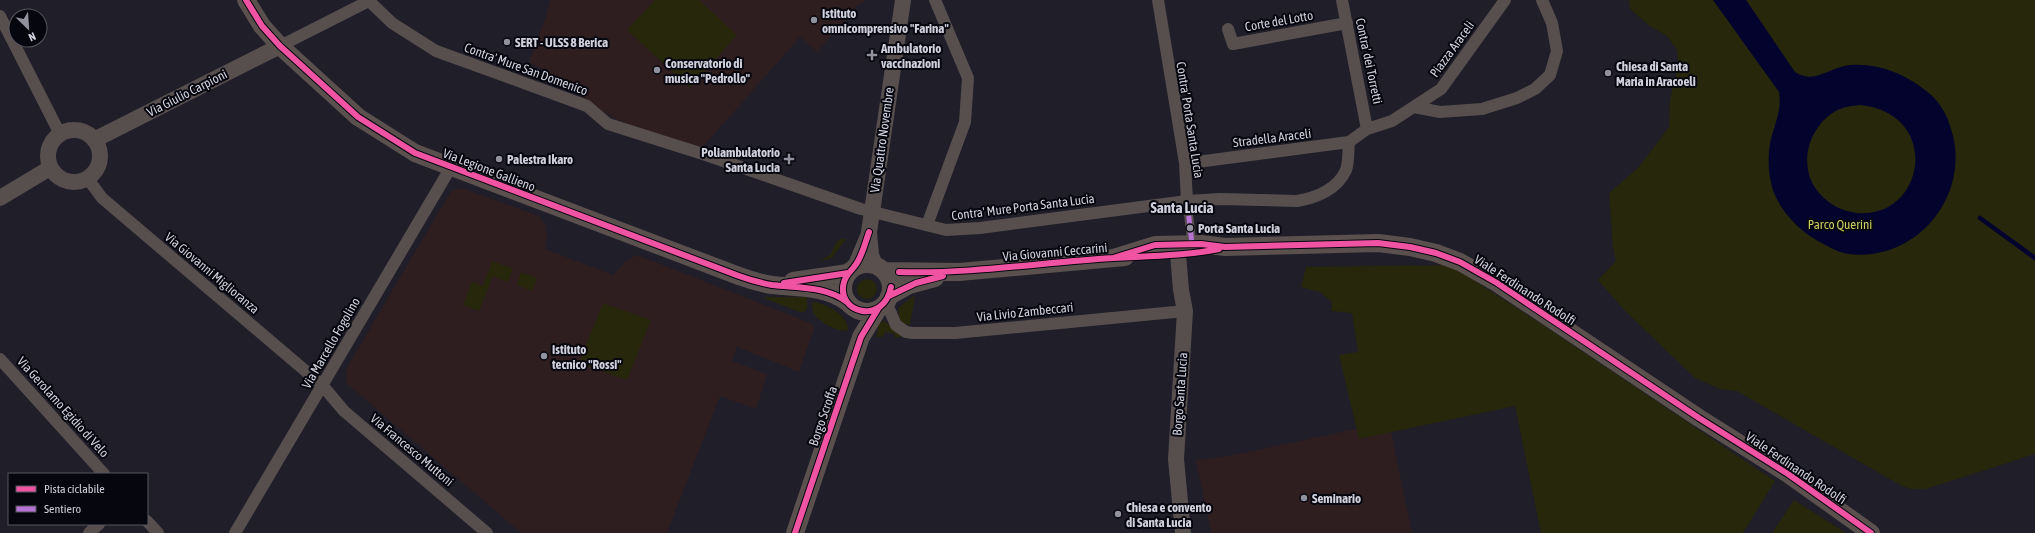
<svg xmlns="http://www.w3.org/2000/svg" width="2035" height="533" font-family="'Asap Condensed',sans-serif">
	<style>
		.education { fill: #2f1e20 }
		.green { fill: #26270b }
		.water { fill: #03032e; fill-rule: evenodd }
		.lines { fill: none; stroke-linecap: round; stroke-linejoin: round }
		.stream { stroke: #03032e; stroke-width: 4.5 }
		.pedestrian { stroke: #574f4e; stroke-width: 9 }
		.minor { stroke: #574f4e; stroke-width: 12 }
		.tertiary { stroke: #574f4e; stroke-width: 16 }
		.secondary { stroke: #5a504d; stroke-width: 18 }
		.quiet { stroke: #b673d3; stroke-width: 5; stroke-dasharray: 10 5; stroke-linecap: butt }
		.cycleway-casing { stroke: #06060e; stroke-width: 8 }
		.cycleway { stroke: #f153a3; stroke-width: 6 }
		.poi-dot { fill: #92929f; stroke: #06060e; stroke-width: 1.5 }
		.labels { text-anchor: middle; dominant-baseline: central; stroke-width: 4; stroke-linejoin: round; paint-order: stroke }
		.poi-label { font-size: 13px; font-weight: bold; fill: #d0d0de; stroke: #06060e; text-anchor: start }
		.street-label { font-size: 13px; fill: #d0d0de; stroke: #06060e }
		.park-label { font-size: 13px; fill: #cacf60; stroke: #06060e }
		.quarter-label { font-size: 15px; font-weight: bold; fill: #d0d0de; stroke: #06060e }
	</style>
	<rect width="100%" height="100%" fill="#1f1e29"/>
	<!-- education -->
	<path class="education" d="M550,0H865L862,4L860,3L817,52L800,37L701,149L647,132L614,118L594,106L557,78L529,62L546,16Z
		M461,188L539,216L545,225L547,237L545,249L613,275L626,261L637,255L813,324L814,329L799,372L737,347L732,361L767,374L756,409L720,396L667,533H521L346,383V369L451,191Z
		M1389,422L1412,533H1211L1196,460L1229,456Z"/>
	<!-- green -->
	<path class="green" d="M655,0H699L737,35L690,88L627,30Z
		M1629,0H2035V454L1926,489H1911L1900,485L1737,391L1720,389L1695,378L1625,311L1598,280L1616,261L1613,248L1609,193L1638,168L1669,127L1670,100L1678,64L1677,50L1667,36L1650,26L1630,9Z
		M841,239H846L832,258L818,262L830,255L837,241Z
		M492,261L513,269L508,282L493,276L479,311L463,305L472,282L483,286Z
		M1450,265L1546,327L1775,481L1743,533H1541L1515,406L1359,439L1339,355L1358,352L1352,313L1331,311L1332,302L1320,292L1301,287L1306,267Z
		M521,272L537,278L532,291L517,285Z
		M857 289a10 10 0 1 1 20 0a10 10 0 1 1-20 0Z
		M915,295L910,325C899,324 898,316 899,307Z
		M764,297H807V308L804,312H800L766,299Z
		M812,302C825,303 849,315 848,330C839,333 819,322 814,314C812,310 812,306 812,302Z
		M603,303L651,320L627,380L579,363Z
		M884,321L903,336L895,338V334L885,332L883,337H876L879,324Z
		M1794,500L1846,533H1847H1772Z"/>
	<!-- water -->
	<path class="water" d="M1713,0H1746L1795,72C1815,85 1829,67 1850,65C1880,63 1908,75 1930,94C1943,105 1949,120 1953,136C1968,199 1915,262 1849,254C1838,253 1828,246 1818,241C1799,230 1783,214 1774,193C1768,177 1767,156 1771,139C1775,123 1782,110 1779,92ZM1860,105C1942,113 1926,219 1857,213C1842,211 1830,205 1820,194C1797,169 1807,129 1834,112C1842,107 1851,106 1860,105Z"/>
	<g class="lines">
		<!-- stream -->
		<path class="stream" d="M1980,218L2035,258"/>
		<!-- pedestrian -->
		<path class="pedestrian" d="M1187,201L1192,244"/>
		<!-- minor -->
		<path class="minor" d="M368,0L392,23L436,51L587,106L608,124L706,155L861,209L946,230L980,228L1187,201L1220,199L1297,201C1316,198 1338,189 1346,170C1349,162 1348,150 1349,142
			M1158,0L1185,163L1187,201
			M1342,0L1367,129
			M0,16L60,134
			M1228,29L1233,44L1347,23
			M280,46L371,0
			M1414,107L1440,112L1482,109L1517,98L1535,89L1550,75L1557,51L1552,23L1542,0
			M1349,142L1367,129L1392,121L1441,89L1505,0
			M1197,162L1349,142
			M88,179L102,198L322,385L344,411L487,533
			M927,225L965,122L968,78L935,0
			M886,302L896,325L906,332L913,333H955L1185,311
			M0,359L104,474
			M147,521L158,533
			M89,533L99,524
			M235,533L451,167"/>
		<!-- tertiary -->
		<path class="tertiary" d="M48 156a26 26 0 1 1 52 0a26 26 0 1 1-52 0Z
			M94,140L280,46
			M0,198L50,168
			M1178,254L1181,290L1185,311L1176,459L1183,533
			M875,265L871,255L869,232L903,0
			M855,267L868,236"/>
		<!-- secondary -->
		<path class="secondary" d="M246,0L262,26L280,46L358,117L415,153L739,276C750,280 760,283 772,285C798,288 826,286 847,302
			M1113,258L1155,245L1201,244L1225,247L1378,243L1410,247L1436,253L1460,262L1497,283L1699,418L1788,474L1871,533
			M843 288a24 24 0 1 1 48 0a24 24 0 1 1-48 0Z
			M884,271L959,272L1125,257
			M793,281L848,273
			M889,296L909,285L935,278
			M795,533L861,337L878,309"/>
		<!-- quiet -->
		<path class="quiet" d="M1187,201L1192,244"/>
		<defs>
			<path id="cycleway" d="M246,0L262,26L280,46L358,117L415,153L739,276C750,280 760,283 772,285C798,288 826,286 847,302
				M869,232C865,243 862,258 854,267C850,272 846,275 844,282C835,313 884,326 891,287
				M1113,258L1155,245L1201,244L1225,247L1378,243L1410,247L1436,253L1460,262L1497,283L1699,418L1788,474L1871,533
				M899,272C966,274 1032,264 1098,259C1138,256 1180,257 1219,249
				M784,283L848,273
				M889,296L916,283L943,276
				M795,533L861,337L878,309"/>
		</defs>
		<!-- cycleway casing -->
		<use href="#cycleway" class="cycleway-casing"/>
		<!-- cycleway -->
		<use href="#cycleway" class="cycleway"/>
	</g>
	<!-- markers -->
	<g class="poi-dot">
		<circle cx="814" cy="20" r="4"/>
		<circle cx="507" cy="42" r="4"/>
		<path d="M870 49h4v4h4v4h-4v4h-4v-4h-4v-4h4z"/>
		<circle cx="657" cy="70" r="4"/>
		<circle cx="1608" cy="73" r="4"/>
		<circle cx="499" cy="159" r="4"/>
		<path d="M787 153h4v4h4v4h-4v4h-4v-4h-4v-4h4z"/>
		<circle cx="1190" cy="228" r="4"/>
		<circle cx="544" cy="356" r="4"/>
		<circle cx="1304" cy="498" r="4"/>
		<circle cx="1118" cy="514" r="4"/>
	</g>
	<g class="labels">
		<!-- poi labels -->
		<g class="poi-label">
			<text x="822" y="13">Istituto<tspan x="822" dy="15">omnicomprensivo "Farina"</tspan></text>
			<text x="515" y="42">SERT - ULSS 8 Berica</text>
			<text x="881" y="48">Ambulatorio<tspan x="881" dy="15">vaccinazioni</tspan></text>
			<text x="665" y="63">Conservatorio di<tspan x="665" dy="15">musica "Pedrollo"</tspan></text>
			<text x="1616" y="66">Chiesa di Santa<tspan x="1616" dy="15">Maria in Aracoeli</tspan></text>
			<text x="780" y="152" text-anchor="end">Poliambulatorio<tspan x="780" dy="15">Santa Lucia</tspan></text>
			<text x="507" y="159">Palestra Ikaro</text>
			<text x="1198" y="228">Porta Santa Lucia</text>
			<text x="552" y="349">Istituto<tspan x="552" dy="15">tecnico "Rossi"</tspan></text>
			<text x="1312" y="498">Seminario</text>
			<text x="1126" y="507">Chiesa e convento<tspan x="1126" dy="15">di Santa Lucia</tspan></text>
		</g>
		<!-- street labels -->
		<g class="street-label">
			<text transform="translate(1279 21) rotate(-10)">Corte del Lotto</text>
			<text transform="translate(1452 49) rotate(-54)">Piazza Araceli</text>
			<text transform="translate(1369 61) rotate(78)">Contra' dei Torretti</text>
			<text transform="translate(526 69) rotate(20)">Contra' Mure San Domenico</text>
			<text transform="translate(187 93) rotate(-27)">Via Giulio Carpioni</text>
			<text transform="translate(1190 120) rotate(81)">Contra' Porta Santa Lucia</text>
			<text transform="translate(1272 138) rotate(-7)">Stradella Araceli</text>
			<text transform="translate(882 140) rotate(-82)">Via Quattro Novembre</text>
			<text transform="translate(489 170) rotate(21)">Via Legione Gallieno</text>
			<text transform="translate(1023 207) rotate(-7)">Contra' Mure Porta Santa Lucia</text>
			<text transform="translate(1055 252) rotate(-5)">Via Giovanni Ceccarini</text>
			<text transform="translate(212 273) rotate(40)">Via Giovanni Miglioranza</text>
			<text transform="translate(1525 290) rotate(33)">Viale Ferdinando Rodolfi</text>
			<text transform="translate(1025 312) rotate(-6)">Via Livio Zambeccari</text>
			<text transform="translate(331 343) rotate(-60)">Via Marcello Fogolino</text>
			<text transform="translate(1180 394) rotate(-86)">Borgo Santa Lucia</text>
			<text transform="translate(63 407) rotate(48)">Via Gerolamo Egidio di Velo</text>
			<text transform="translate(823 416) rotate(-71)">Borgo Scroffa</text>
			<text transform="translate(412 450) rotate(40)">Via Francesco Muttoni</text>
			<text transform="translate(1796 468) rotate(34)">Viale Ferdinando Rodolfi</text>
		</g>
		<!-- park labels -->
		<g class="park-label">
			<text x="1840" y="224">Parco Querini</text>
		</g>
		<!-- quarter labels -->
		<g class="quarter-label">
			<text x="1182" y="207">Santa Lucia</text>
		</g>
	</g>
	<!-- legend -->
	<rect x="8" y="473" width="140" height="52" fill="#06060e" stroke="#575761"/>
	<rect x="16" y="486" width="20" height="6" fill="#f153a3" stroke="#575761"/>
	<text x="44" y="493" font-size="12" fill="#d0d0de">Pista ciclabile</text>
	<rect x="16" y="506" width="20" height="6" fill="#b673d3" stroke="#575761"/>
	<text x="44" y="513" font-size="12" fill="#d0d0de">Sentiero</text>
	<!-- north arrow -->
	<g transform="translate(28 28) rotate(155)"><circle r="19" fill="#06060e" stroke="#575761"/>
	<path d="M0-3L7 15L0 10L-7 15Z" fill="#92929f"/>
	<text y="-6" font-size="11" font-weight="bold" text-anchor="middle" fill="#d0d0de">N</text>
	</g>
</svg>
